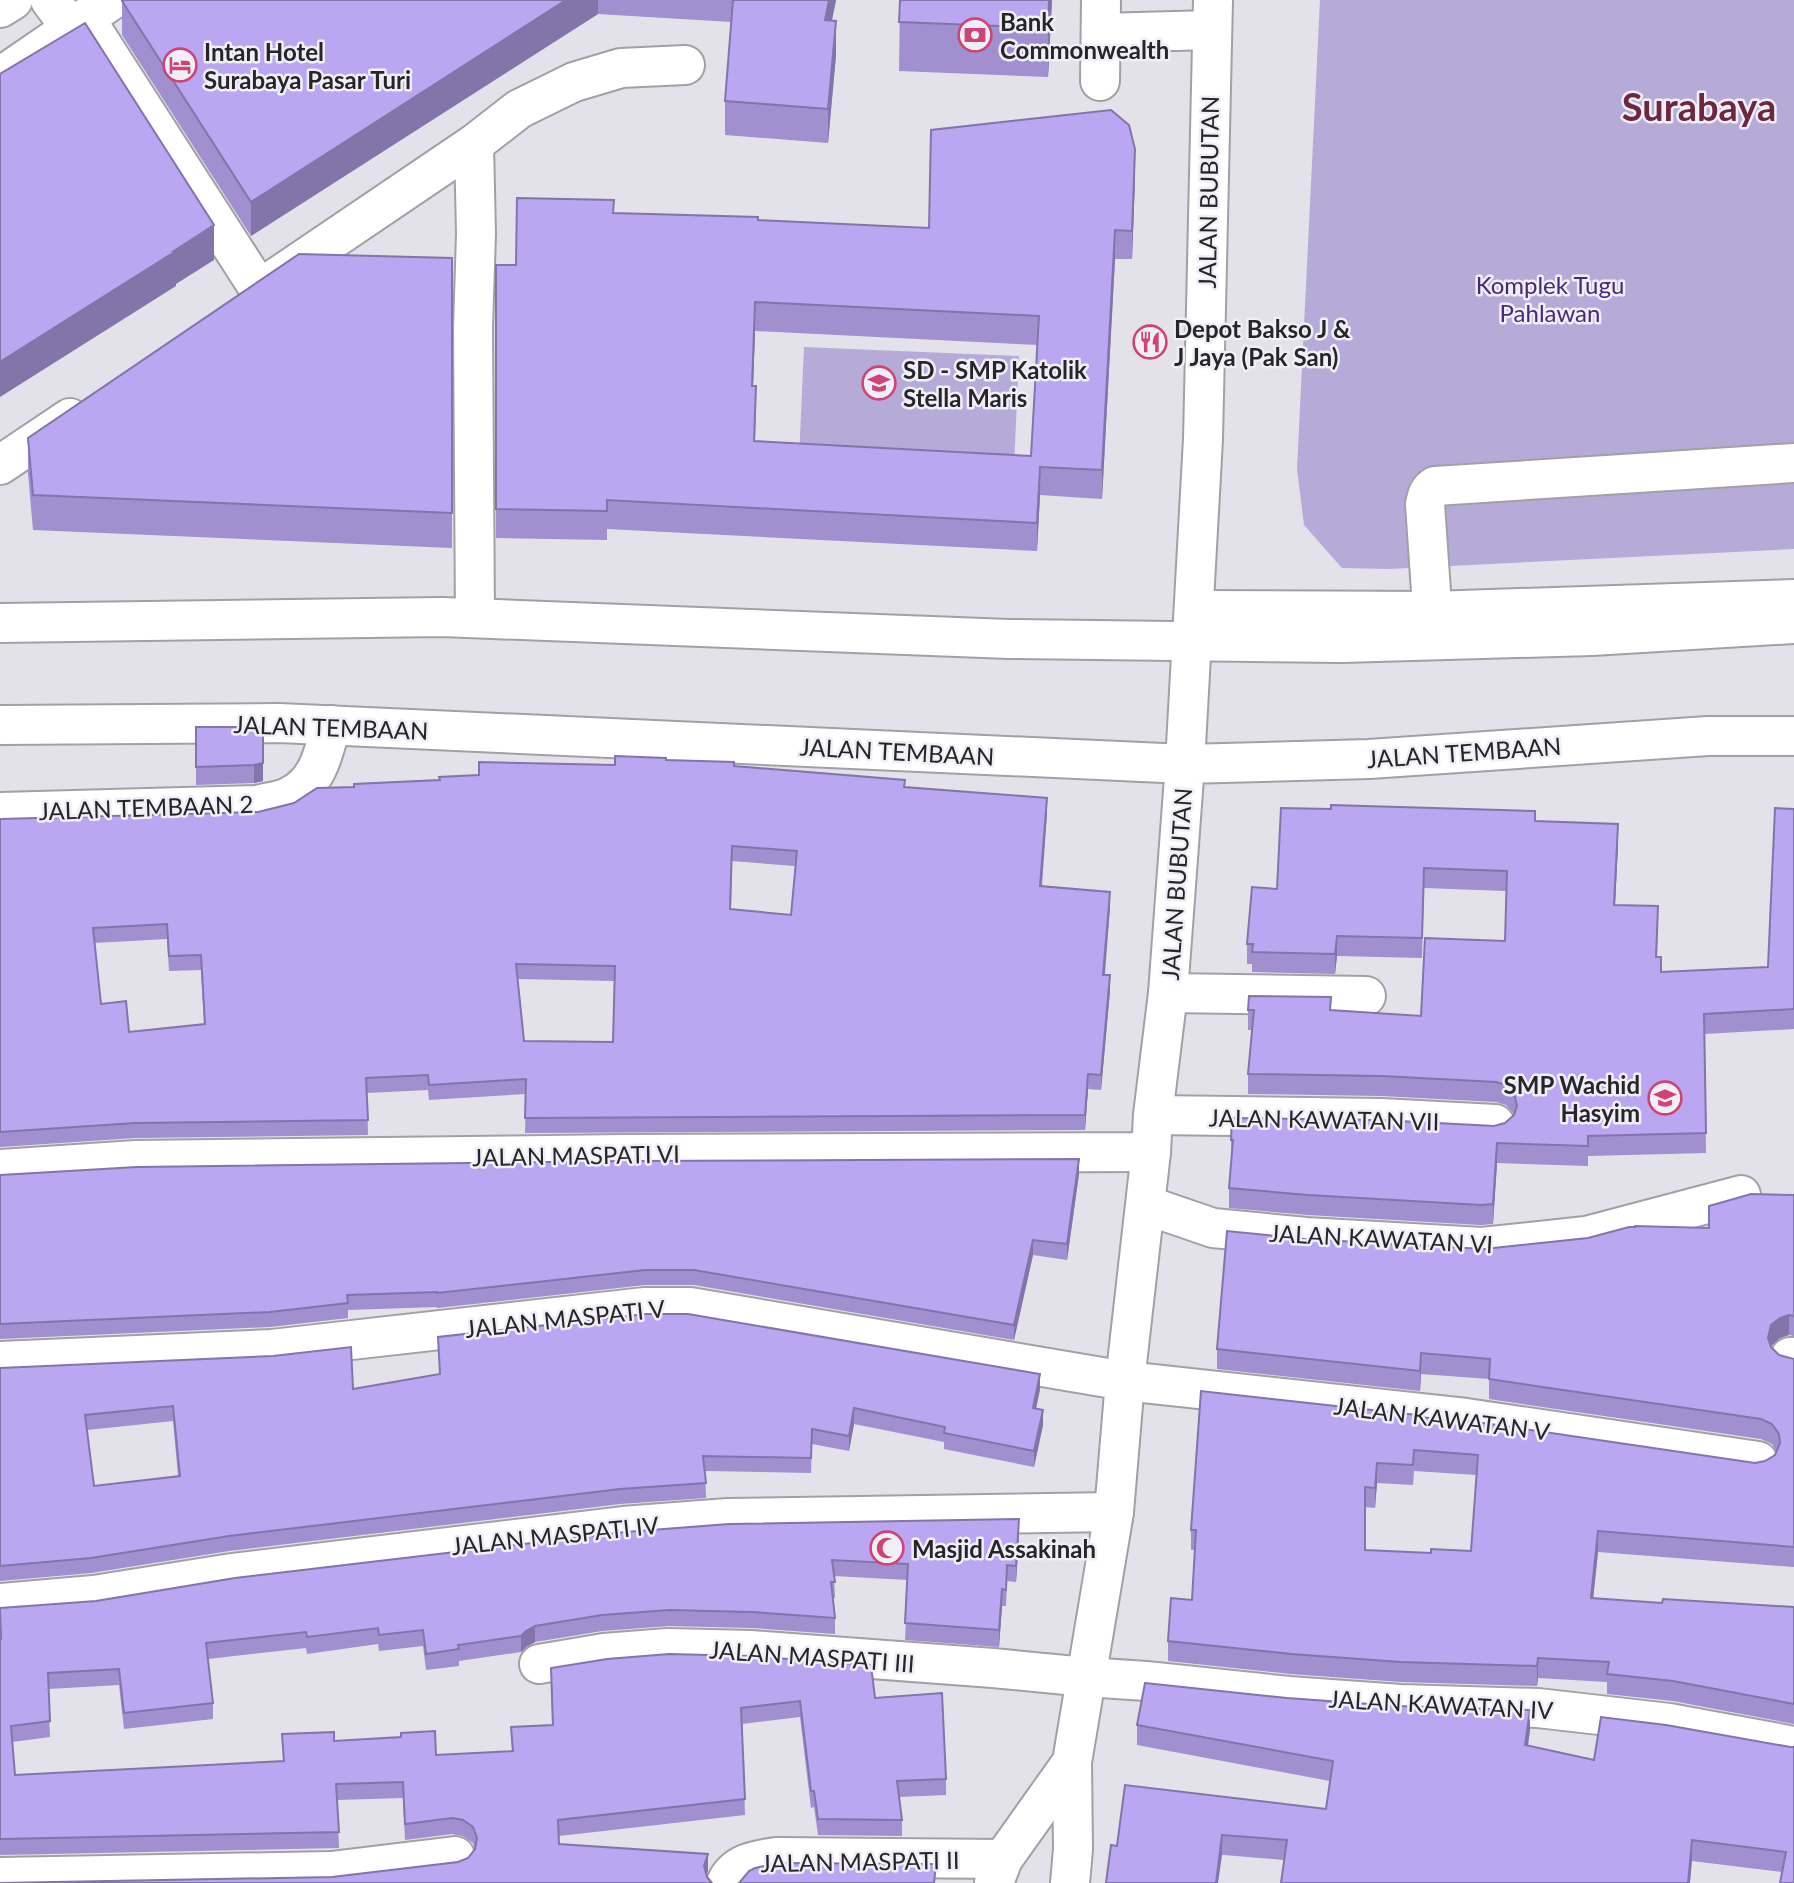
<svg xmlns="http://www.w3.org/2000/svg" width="1794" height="1883" font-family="Lato,sans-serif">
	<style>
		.green { fill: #b6aad9 }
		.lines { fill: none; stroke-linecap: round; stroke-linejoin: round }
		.minor-casing { stroke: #a2a0a7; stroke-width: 42 }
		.major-casing { stroke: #a2a0a7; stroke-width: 42 }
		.minor { stroke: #fff; stroke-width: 38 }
		.major { stroke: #fff; stroke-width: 38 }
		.wall { fill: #a18fcf; fill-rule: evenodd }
		.shaded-wall { fill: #8374a9 }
		.building { fill: #bba6f1; stroke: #8374a9; stroke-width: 2; fill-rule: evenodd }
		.labels { text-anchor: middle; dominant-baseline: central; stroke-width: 5; stroke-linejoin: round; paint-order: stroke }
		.poi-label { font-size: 24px; font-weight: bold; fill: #262629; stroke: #f0eef6; text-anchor: start }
		.street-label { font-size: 24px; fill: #262629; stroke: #f0eef6 }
		.park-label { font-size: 24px; fill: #48277c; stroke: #f0eef6 }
		.town-label { font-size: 38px; font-weight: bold; fill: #6d283f; stroke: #f0eef6 }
	</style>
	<rect width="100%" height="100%" fill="#e3e1e9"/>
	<!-- green -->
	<path class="green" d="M1320,0H1794V549L1389,569L1342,568L1304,525L1297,469Z
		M804,347L1019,356L1014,467L799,459Z"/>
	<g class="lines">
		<defs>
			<path id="minor" d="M50,0L71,28
				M0,8L13,0
				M85,18L259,289
				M1101,33L1212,30
				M0,77L112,0
				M1100,81L1101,0
				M474,144L476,234L473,328L475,618
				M267,284L474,144L519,109L574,82L621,68L685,65
				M0,465L70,418
				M1194,610L1432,611L1794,599
				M1434,635L1425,504C1427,496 1428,490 1435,486L1794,463
				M0,812L257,805C268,802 281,801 290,796C318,783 324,752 331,725
				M1168,993L1366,996
				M1153,1115L1381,1118L1495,1124
				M0,1169L136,1160L625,1154L1151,1152
				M1146,1205L1213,1228L1306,1237L1482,1247L1586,1236L1741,1195
				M1790,1357H1794
				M0,1361L272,1349L645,1307H690L1125,1381L1466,1418L1758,1461
				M0,1603L94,1595L232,1573L623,1526L728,1518L1114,1512
				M539,1664L604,1653L668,1648L751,1650L993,1668L1086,1677L1146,1681L1289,1696L1400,1704L1538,1708L1669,1723L1794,1746
				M0,1877L331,1871L455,1856
				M726,1883C735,1863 755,1860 776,1857L1003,1859"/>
			<path id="major" d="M0,623L442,617L1009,639L1342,643L1592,636L1794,624
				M0,725L279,723L1185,764L1369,759L1708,736H1794
				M994,1883L1003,1859L1072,1762L1114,1512L1125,1381L1151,1152L1153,1115L1168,993L1185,764L1203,439L1213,0
				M1070,1883L1073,1849L1072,1762"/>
		</defs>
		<!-- minor casing -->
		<use href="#minor" class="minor-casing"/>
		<!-- major casing -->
		<use href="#major" class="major-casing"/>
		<!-- minor -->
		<use href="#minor" class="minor"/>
		<!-- major -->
		<use href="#major" class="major"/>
	</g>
	<!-- wall -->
	<path class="wall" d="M124,0H836L832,20L836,55L828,143L725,135V101L731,22L598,14L251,236L122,35V1Z
		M900,0H1052L1048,77L899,71Z
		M1135,178L1132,259H1115L1102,499L1040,495L1037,551L607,529V540L496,538V265H516L614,213L929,228ZM755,331L1038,345L1031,456L755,441L756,415L753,386Z
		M452,258V548L33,530L28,473V438Z
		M196,727H263V781L254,783L196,785Z
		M666,760L734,766L905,787L1047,813L1042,887L1110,907L1105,975L1110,991L1101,1090L1088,1089L1085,1130L525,1133L526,1094L429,1100L428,1090L367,1093L368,1135L135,1138L0,1147V819L258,812L354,787L615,765ZM732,861L795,866L791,915L731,909ZM167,939L169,971L201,970L204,1024L129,1032L101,1004L94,943ZM518,979L614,981L613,1042L524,1041Z
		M1794,809V1029L1704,1034L1706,1153L1588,1156V1166L1497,1163L1493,1224L1481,1225L1308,1215L1229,1208V1188L1232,1160L1231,1140L1494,1126L1505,1123L1514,1114L1506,1105L1496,1102L1382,1096L1248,1094V1074L1252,1030H1248V1010H1331L1421,1016L1505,941L1506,891L1424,888L1422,958L1337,956L1335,974L1252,972V964H1247V944L1277,889L1535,821L1618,844L1615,905L1658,926L1657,957L1661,972L1768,967Z
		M1079,1174L1067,1260L1033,1255L1014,1340L694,1285H645L437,1308V1307L348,1310V1318L270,1327L0,1339V1175Z
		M1794,1195V1336L1789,1335L1780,1338L1771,1346V1347L1779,1355L1794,1359V1567L1598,1552L1593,1599L1662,1603L1794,1607V1724L1673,1701L1607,1694V1682L1538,1678L1537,1686L1401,1682L1291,1674L1168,1661V1641L1192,1600L1195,1550H1191V1530L1417,1417L1755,1463L1765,1461L1775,1455L1776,1451L1772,1444L1761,1439L1489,1399V1379L1421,1374L1420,1391L1217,1369V1349L1305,1239L1484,1249L1709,1228ZM1414,1471L1477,1475L1471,1551L1431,1553L1365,1550V1507L1375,1508L1377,1483L1413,1485Z
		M0,1368L353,1389H1040L1036,1409L1043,1425L1034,1467L944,1449V1442L854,1424L849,1451L812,1444L811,1473L705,1471L706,1498L620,1504L229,1551L91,1573L0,1581ZM173,1421L178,1476L94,1486L87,1430Z
		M1019,1535L1016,1582L1007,1581L1006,1606H1002L999,1647L905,1640L908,1580L834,1576L835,1598H833L835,1618V1634L752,1628L669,1626L602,1631L535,1642L526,1647L521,1652L459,1661V1666L426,1670L423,1646L379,1651L378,1644L307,1654L306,1648L208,1659L213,1703V1719L124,1729L119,1685L48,1689L50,1737L12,1742L15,1775L283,1761L282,1734L436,1755L512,1751L511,1727L552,1725L551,1668L875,1698L946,1779V1795L899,1797L902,1820V1836L818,1835L814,1807L811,1808L800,1717L742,1724L745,1815L559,1836V1844L708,1870L707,1877H332L458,1862L468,1858L475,1849L473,1843L463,1836L452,1834L405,1840L403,1798L337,1800L339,1848L0,1855V1608Z
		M1137,1725L1530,1730L1528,1746L1594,1760L1790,1747L1794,1883L1782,1872L1692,1861L1284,1860L1117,1846L1326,1809L1330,1781L1137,1745Z"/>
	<!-- shaded-wall -->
	<path class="shaded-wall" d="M566,0H598V14L251,236V202Z
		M829,0H836L825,54V20Z
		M1049,0H1052L1048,77V28Z
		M836,21V55L828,143V109Z
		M1135,149V178L1132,259V231Z
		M214,225V260L176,284V286L0,397V362Z
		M1115,230V259L1102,499V470Z
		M755,302V331L752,415V386Z
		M1040,467V495L1037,551V523Z
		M263,727V781L254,783V765Z
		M1047,798V813L1040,902V886Z
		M1618,824V844L1614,925V905Z
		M1110,892V907L1103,990V975Z
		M1337,936V956L1335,974V954Z
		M1110,975V991L1101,1090V1075Z
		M1088,1074V1089L1085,1130V1115Z
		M1497,1143V1163L1493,1224V1204Z
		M1079,1159V1174L1067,1260V1244Z
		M1033,1240V1255L1014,1340V1325Z
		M1789,1315V1335L1780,1338L1771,1346L1768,1358V1338L1771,1325L1780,1318Z
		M1421,1353V1374L1420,1391V1371Z
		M1040,1374V1389L1033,1423V1408Z
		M854,1408V1424L849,1451V1436Z
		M1043,1410V1425L1034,1467V1451Z
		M1377,1463V1483L1375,1508V1488Z
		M1019,1519V1535L1016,1582V1566Z
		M1598,1531V1552L1591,1618V1598Z
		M1002,1589V1606L999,1647V1630Z
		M535,1626V1642L526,1647L521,1652V1636L526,1631Z
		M1538,1658V1678L1537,1686V1666Z
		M1530,1710V1730L1525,1765V1745Z
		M1222,1835V1855L1218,1883H1216Z
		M1692,1840V1861L1690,1883H1688Z
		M708,1854V1870L704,1882V1866Z"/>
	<!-- building -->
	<path class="building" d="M124,0H566L251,202L122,1Z
		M733,0H829L825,20L836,21L828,109L725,101Z
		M900,0H1049L1048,28L899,22Z
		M85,23L214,225L174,251H176L0,362V74Z
		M1111,110L1129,125L1135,149L1132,231L1115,230L1102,470L1040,467L1037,523L607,500V511L496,509V265H516L517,198L614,200L613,213L758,217V220L929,228L931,130ZM755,302L1039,316L1031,456L754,441L756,386H752Z
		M299,254L452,258V513L33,495L28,438Z
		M196,727H263V763L254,765L196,767Z
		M615,756L666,758V760L734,762V766L905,780L904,787L1047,798L1040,886L1110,892L1103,975H1110L1101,1075L1088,1074L1085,1115L525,1118L526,1079L429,1085L428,1075L366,1078L368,1120L135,1123L0,1132V819L258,812L294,803L317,788L354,787V784L440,780L439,777L479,775V762L615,765ZM732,846L797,851L791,915L730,909ZM167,924L169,956L201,955L205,1024L129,1032L126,1001L101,1004L93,928ZM516,964L615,966L613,1042L524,1041Z
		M1331,805L1535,811V821L1618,824L1614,905L1658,906L1656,957H1661V972L1768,967L1775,808L1794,809V1009L1704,1014L1706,1133L1588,1136V1146L1497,1143L1493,1204L1481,1205L1308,1195L1229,1188L1233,1140H1231L1232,1118L1380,1120L1494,1126L1505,1123L1514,1115L1517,1106L1514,1093L1506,1085L1496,1082L1382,1076L1248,1074L1254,1010H1248L1249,996L1331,997L1330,1010L1421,1016L1425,938L1505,941L1507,871L1424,868L1422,938L1337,936L1335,954L1252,952L1253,944H1247L1252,887L1277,889L1281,808L1331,809Z
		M1079,1159L1067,1244L1033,1240L1014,1325L694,1270H645L437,1293V1292L347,1295L348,1303L270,1312L0,1324V1175L137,1167L625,1161Z
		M1751,1194L1794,1195V1316L1789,1315L1780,1318L1771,1325L1768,1338L1771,1347L1779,1355L1794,1359V1547L1598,1531L1591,1598L1662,1603L1663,1599L1794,1607V1704L1673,1681L1607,1674L1609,1662L1538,1658L1537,1666L1401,1662L1291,1654L1168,1641L1171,1598L1192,1600L1196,1530H1191L1201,1391L1417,1415V1417L1470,1421L1755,1463L1765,1461L1775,1455L1780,1443L1779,1434L1772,1424L1761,1419L1489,1379L1490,1359L1421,1353L1420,1371L1217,1349L1227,1231L1305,1239L1484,1249L1588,1238L1629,1227H1635V1226L1709,1228V1206ZM1414,1450L1478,1455L1471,1551L1431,1549V1553L1365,1550V1487L1375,1488L1377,1463L1413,1465Z
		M646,1314H688L1040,1374L1033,1408L1043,1410L1034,1451L944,1433L945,1427L854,1408L849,1436L812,1429L811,1458L703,1456L706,1483L620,1489L229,1536L91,1558L0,1566V1368L273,1356L351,1347L353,1389L440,1374L438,1337ZM173,1406L180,1476L94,1486L85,1415Z
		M1019,1519L1016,1566L1007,1565L1006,1590L1002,1589L999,1630L905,1623L908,1564L832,1560L835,1582H831L835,1618L752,1612L669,1610L602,1615L535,1626L526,1631L521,1636L458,1645L459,1649L426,1654L423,1630L379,1635L378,1628L307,1637L306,1632L206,1643L213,1703L124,1713L119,1669L48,1673L50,1721L11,1726L15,1775L284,1761L282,1734L334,1732V1741L401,1737V1733L435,1731L436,1755L513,1751L511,1727L553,1725L551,1668L607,1659L669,1654L750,1656L871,1665L875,1698L942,1693L946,1779L897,1781L902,1820L818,1819L814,1791H811L800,1701L741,1708L745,1799L558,1820L559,1844L708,1854L704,1866L707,1877L712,1883H0L332,1877L458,1862L468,1858L475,1849L477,1838L473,1827L463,1820L452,1818L405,1824L403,1782L336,1784L339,1832L0,1839V1639H1L0,1608L96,1601L235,1578L625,1532L729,1524Z
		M1145,1683L1287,1698L1398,1706L1530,1710L1525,1745L1594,1760L1601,1717L1666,1725L1790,1747H1794V1883H1780L1786,1852L1692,1840L1688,1883H1281L1287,1840L1222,1835L1216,1883H1106L1111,1845L1117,1846L1125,1785L1326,1809L1333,1761L1137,1725Z
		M778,1863L936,1864L934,1883H739L749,1871L755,1868Z"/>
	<!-- icons -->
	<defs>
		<symbol id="bank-ring" viewBox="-11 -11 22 22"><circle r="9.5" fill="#f0eef6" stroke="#cf4375" stroke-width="1.5"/><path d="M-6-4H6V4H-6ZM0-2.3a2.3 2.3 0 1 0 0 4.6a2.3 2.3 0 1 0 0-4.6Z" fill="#cf4375"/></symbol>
		<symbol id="hotel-ring" viewBox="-11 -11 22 22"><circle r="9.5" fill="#f0eef6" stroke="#cf4375" stroke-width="1.5"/><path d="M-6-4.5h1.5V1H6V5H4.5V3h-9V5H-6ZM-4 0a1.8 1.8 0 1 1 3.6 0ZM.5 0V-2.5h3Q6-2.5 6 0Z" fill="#cf4375"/></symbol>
		<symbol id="restaurant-ring" viewBox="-11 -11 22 22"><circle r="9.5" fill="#f0eef6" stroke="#cf4375" stroke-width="1.5"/><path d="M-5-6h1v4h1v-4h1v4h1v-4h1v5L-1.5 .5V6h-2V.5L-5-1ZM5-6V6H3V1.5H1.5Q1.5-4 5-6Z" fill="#cf4375"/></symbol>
		<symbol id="school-ring" viewBox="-11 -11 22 22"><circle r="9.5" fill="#f0eef6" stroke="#cf4375" stroke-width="1.5"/><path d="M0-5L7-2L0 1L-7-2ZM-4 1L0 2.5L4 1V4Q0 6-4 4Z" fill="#cf4375"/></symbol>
		<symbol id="mosque-ring" viewBox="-11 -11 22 22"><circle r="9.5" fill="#f0eef6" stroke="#cf4375" stroke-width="1.5"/><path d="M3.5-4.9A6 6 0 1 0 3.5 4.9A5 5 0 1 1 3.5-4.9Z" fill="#cf4375"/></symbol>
	</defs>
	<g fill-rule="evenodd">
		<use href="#bank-ring" x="956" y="16" width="38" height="38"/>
		<use href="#hotel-ring" x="161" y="46" width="38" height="38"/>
		<use href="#restaurant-ring" x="1131" y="323" width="38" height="38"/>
		<use href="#school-ring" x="860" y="364" width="38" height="38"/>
		<use href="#school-ring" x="1646" y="1079" width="38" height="38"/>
		<use href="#mosque-ring" x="868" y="1529" width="38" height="38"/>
	</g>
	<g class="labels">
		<!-- poi labels -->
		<g class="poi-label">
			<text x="1000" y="21">Bank<tspan x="1000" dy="28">Commonwealth</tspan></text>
			<text x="204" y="51">Intan Hotel<tspan x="204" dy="28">Surabaya Pasar Turi</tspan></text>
			<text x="1174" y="328">Depot Bakso J &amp;<tspan x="1174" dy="28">J Jaya (Pak San)</tspan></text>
			<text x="903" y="369">SD - SMP Katolik<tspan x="903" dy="28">Stella Maris</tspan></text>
			<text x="1640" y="1084" text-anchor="end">SMP Wachid<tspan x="1640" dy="28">Hasyim</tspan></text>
			<text x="912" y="1548">Masjid Assakinah</text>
		</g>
		<!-- street labels -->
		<g class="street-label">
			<text transform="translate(1208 192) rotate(-89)">JALAN BUBUTAN</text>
			<text transform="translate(331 727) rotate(2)">JALAN TEMBAAN</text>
			<text transform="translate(897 751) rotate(3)">JALAN TEMBAAN</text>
			<text transform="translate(1464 752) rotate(-4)">JALAN TEMBAAN</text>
			<text transform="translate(146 807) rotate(-2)">JALAN TEMBAAN 2</text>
			<text transform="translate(1176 884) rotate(-86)">JALAN BUBUTAN</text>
			<text transform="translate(1324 1119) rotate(1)">JALAN KAWATAN VII</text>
			<text transform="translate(576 1155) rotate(-1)">JALAN MASPATI VI</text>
			<text transform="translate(1381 1238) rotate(3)">JALAN KAWATAN VI</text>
			<text transform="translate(565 1318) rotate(-6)">JALAN MASPATI V</text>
			<text transform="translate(1442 1418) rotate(7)">JALAN KAWATAN V</text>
			<text transform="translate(555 1535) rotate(-6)">JALAN MASPATI IV</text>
			<text transform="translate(812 1656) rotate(4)">JALAN MASPATI III</text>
			<text transform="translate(1441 1704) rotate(3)">JALAN KAWATAN IV</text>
			<text transform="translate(860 1861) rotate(-1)">JALAN MASPATI II</text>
		</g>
		<!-- park labels -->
		<g class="park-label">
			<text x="1550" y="284">Komplek Tugu<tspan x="1550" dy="28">Pahlawan</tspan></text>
		</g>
		<!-- town labels -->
		<g class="town-label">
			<text x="1699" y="106">Surabaya</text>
		</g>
	</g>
</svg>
